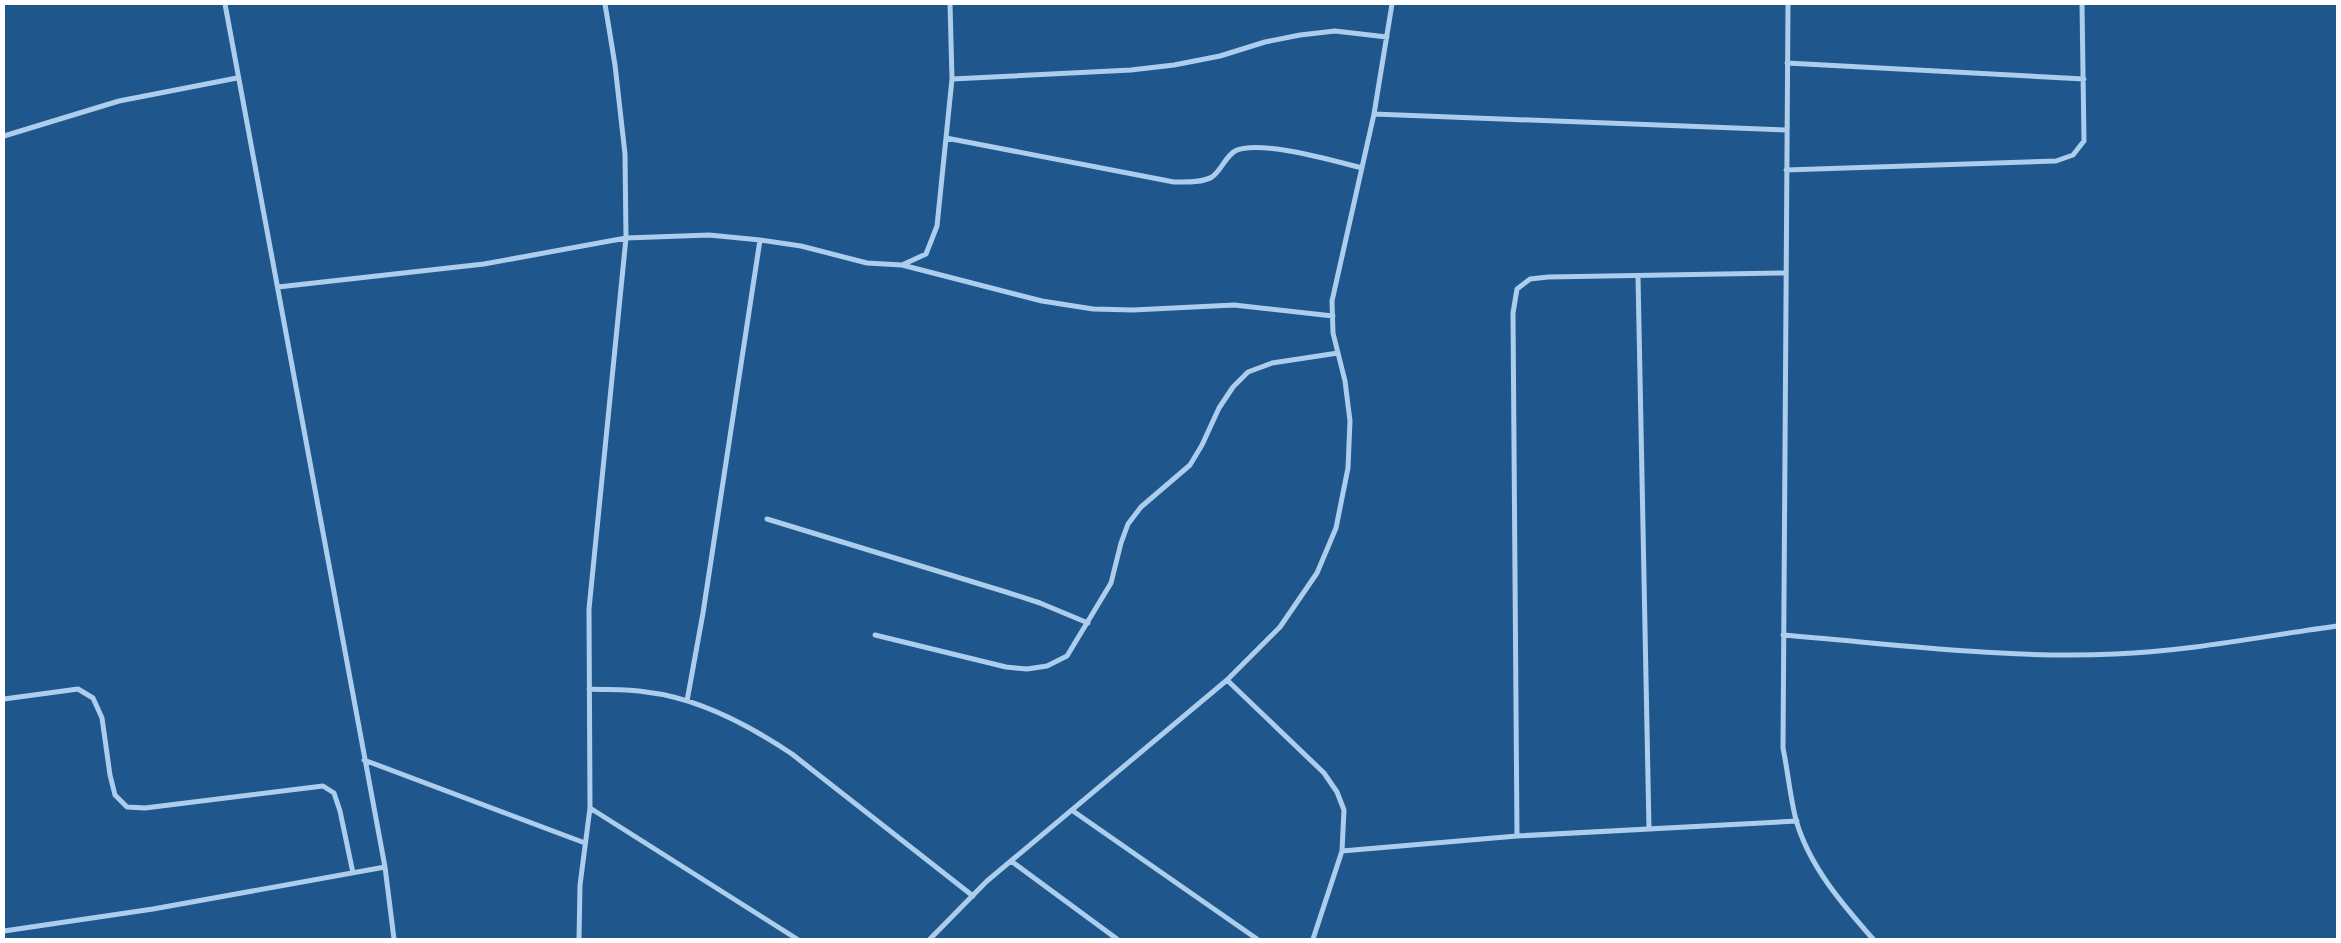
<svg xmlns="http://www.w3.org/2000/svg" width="2341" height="943" font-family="'Archivo Narrow',sans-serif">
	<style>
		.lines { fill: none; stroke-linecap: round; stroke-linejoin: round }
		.minor { stroke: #accdec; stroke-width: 5 }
	</style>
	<rect width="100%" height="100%" fill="#1f568c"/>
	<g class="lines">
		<!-- minor -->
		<path class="minor" d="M225,4L385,867L394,939
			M1788,4L1783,748C1788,772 1790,797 1796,820C1809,866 1843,905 1873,939
			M1787,63L2084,79
			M952,79L1131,70L1174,65L1220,56L1265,42L1300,35L1335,31L1387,37
			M1374,114L1786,130
			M4,136L119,101L237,78
			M946,138L1174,182C1185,182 1202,183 1212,177C1221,171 1225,157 1235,151C1259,139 1334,161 1362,168
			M1786,170L2056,161L2073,155L2084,141L2082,4
			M902,265L1042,301L1093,309L1133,310L1234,305L1333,316
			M1638,276L1649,829
			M278,287L484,264L626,238L709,235L760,240L801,246L867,263L902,265L926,254L937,226L952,79L950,4
			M767,519L1006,592L1040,603L1088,623
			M875,635L1006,667L1027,669L1047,666L1067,656L1111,583L1121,543L1128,524L1141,507L1190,465L1202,445L1219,408L1233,387L1248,372L1272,363L1338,353
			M1783,635C1893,644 2005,659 2115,654C2190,651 2264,636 2337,626
			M1227,680L1324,773L1337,792L1344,810L1342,851L1313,939
			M589,689C608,690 627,689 646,692C699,698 749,725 792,754L973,896
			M4,699L78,689L93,698L102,718L110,775L115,795L127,807L145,808L323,786L334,793L340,811L353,873
			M687,701L703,613L760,240
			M364,760L585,843
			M590,808L797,939
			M1073,811L1257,939
			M1517,836L1513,313L1517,289L1530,279L1548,277L1785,273
			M1342,851L1517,836L1797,821
			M1011,861L1117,939
			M4,931L153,909L385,867
			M579,939L580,885L590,808L589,609L626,238L625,154L615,65L605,4
			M930,939L987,881L1227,680L1280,627L1317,573L1336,528L1348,468L1350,421L1345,381L1333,333L1332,301L1374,114L1392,4"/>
	</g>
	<!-- border -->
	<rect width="2341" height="943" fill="none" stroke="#ffffff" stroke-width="10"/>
</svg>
